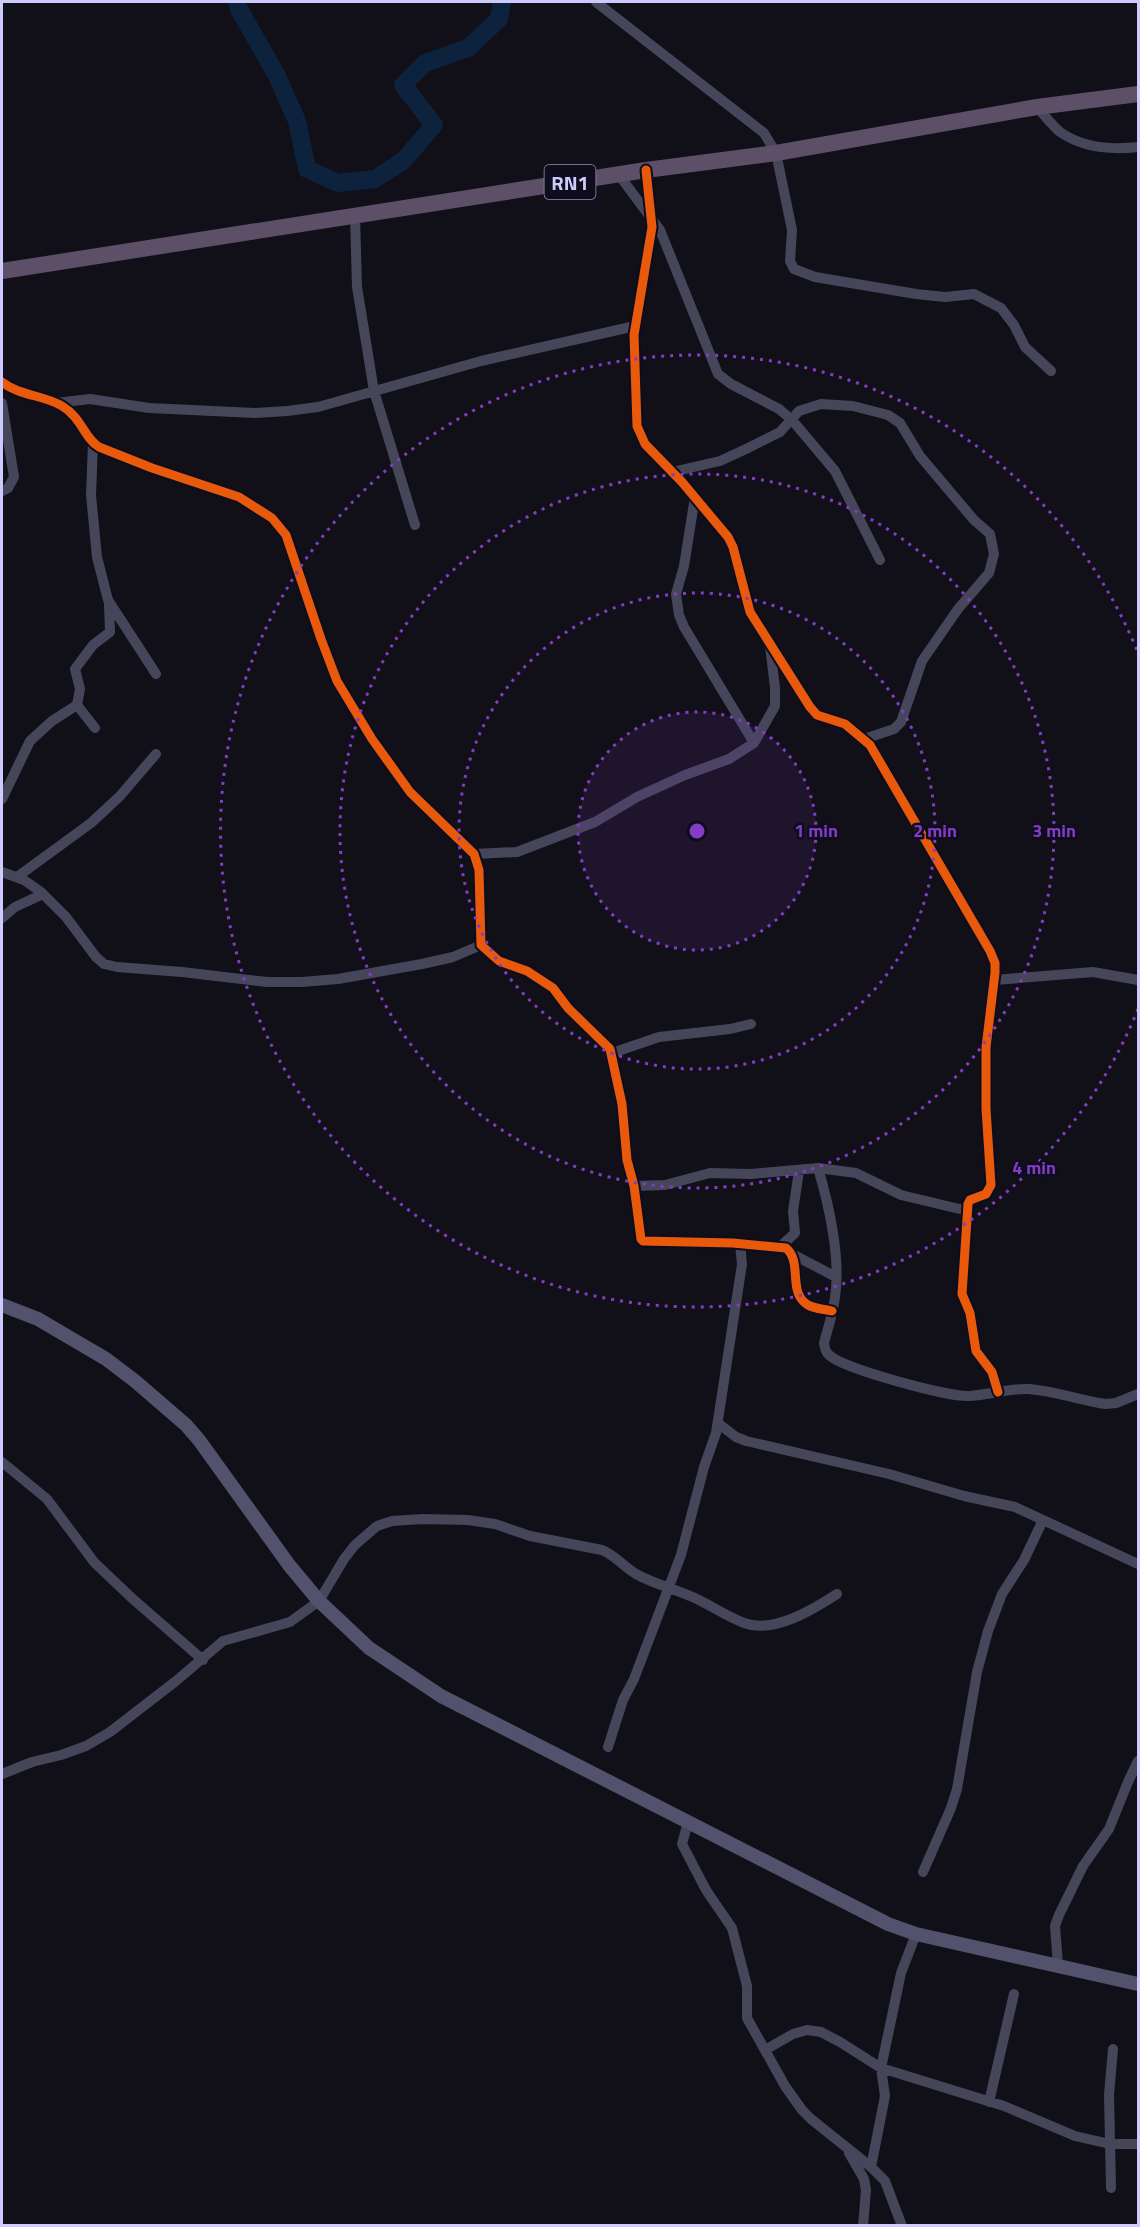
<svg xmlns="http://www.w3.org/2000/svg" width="1140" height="2227" font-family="'Titillium Web',sans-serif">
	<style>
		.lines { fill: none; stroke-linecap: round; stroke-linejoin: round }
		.river { stroke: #0d223c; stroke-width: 18 }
		.minor { stroke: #45465a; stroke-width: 10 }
		.secondary { stroke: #52526d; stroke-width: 14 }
		.trunk { stroke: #5e4f69; stroke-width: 16 }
		.cycleway-casing { stroke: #0e0c1d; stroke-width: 13 }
		.cycleway { stroke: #e8590c; stroke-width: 9 }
		.ring { fill: none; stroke: #833cc5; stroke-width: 3; stroke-dasharray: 3 6 }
		.labels { text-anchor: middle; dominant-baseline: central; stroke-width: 5; stroke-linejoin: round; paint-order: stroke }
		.shield { fill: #0e0c1d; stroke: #9491ba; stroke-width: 1.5 }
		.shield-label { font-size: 20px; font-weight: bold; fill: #cdcafd }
		.centre { fill: #833cc5; stroke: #0e0c1d; stroke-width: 3 }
		.ring-label { font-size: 18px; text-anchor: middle; font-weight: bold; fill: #833cc5; stroke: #0e0c1d; stroke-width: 5; stroke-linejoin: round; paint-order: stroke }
	</style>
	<rect width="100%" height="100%" fill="#111019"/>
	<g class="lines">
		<!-- river -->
		<path class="river" d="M237,2L239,9L276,74L297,121L307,169L338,183L375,179L404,160L434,125L403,85L425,63L468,48L499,19L502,2"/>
		<!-- minor -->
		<path class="minor" d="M596,2L764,133L776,153L792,230L790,261L794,269L815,277L916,294L945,297L974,294L1001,308L1014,325L1025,347L1051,371
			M1037,107C1044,115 1052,125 1060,132C1083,148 1112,150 1138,147
			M646,170L652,227L634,335L637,426L645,444L682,482L728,537L733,547L750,612L810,707L817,715L845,724L870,745L990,951L995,963V973L986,1047V1109L991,1185L986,1194L970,1200L968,1204L962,1294L970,1313L976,1351L992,1372L998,1392
			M619,175L660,230L718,374L731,384L779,409L792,420L835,471L880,560
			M355,215L357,287L374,391L415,525
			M2,382C20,396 44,395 62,406C82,418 84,438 99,447L152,468L239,497L272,518L286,535L321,639L337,681L372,739L410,792L474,854L479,870L481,945L499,961L527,971L553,988L568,1008L610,1049L622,1104L627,1160L634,1186L641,1239L643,1241L733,1243L786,1248C803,1262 787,1293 808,1305C815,1309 824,1309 832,1311
			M2,403L14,477L8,488L2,491
			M56,403L90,399L149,408L255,413L287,411L318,407L481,361L635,326
			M93,443L91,495L97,557L108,600L156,674
			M672,472L720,461L746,449L780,432L799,411L821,404L853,406L888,415L900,423L920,456L974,520L990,534L994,554L989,573L958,609L922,661L901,722L894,729L864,739
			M695,497L684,566L676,594L679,615L684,627L754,743
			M95,728L77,705L80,689L75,669L93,645L110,632L109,604
			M2,799L30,741L52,721L77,705
			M474,854L517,852L595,822L637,797L685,775L729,759L754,743L775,706V688L770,646
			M2,872L24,880L41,892L66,917L96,957L104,964L117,967L182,972L267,982H302L338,979L422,964L453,957L481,945
			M17,877L91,823L120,796L156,754
			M2,918L15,907L43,894
			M995,980L1093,972L1138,980
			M612,1053L659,1037L730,1029L751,1024
			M818,1168C829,1205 841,1259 835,1297C833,1313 828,1328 824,1343C825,1348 825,1352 829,1355C844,1369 948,1397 969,1396C989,1395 1009,1388 1029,1389C1054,1391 1080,1400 1105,1404L1116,1403L1138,1394
			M634,1186L665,1185L710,1173L751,1174L818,1168L856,1173L901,1195L968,1211
			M781,1246L795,1233L793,1211L799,1171
			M792,1254L836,1277
			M719,1424L736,1437L746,1441L889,1474L964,1496L1015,1507L1138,1564
			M2,1462L47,1499L94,1562L134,1600L203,1660
			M608,1747L623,1700L634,1679L681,1555L704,1467L716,1433L740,1277L742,1265L740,1243
			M2,1774L32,1762L61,1755L86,1746L110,1732L176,1681L223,1641L290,1622L319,1601L344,1559L355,1545L377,1526L392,1521L422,1519L468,1520L495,1524L530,1536L602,1550C615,1555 624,1567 636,1574C656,1585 679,1590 699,1600C715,1608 728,1617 744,1623C774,1634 814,1609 837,1594
			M688,1822L682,1844L706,1890L732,1928L747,1986V2018L785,2086L802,2110L811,2119L871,2167L885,2181L902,2226
			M923,1872L951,1808L957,1789L977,1672L988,1631L1002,1594L1024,1560L1043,1520
			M1058,1965L1055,1926L1059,1915L1083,1866L1109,1829L1128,1782L1138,1761
			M765,2050L793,2034L807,2030L821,2032L840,2042L881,2068L1004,2106L1075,2136L1110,2144H1138
			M989,2102L1014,1994
			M849,2153L864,2179L866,2190L863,2226
			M871,2167L885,2096L881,2068L901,1973L916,1934
			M1111,2188L1109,2095L1113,2049"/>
		<!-- secondary -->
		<path class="secondary" d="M2,1305L38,1319L106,1359L135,1381L186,1425L199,1440L289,1565L319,1601L369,1648L441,1696L888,1924L916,1934L1138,1984"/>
		<!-- trunk -->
		<path class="trunk" d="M2,271L646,170L776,153L1037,107L1138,94"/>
		<defs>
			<path id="cycleway" d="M646,170L652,227L634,335L637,426L645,444L682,482L728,537L733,547L750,612L810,707L817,715L845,724L870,745L990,951L995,963V973L986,1047V1109L991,1185L986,1194L970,1200L968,1204L962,1294L970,1313L976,1351L992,1372L998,1392
				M2,382C20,396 44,395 62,406C82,418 84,438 99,447L152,468L239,497L272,518L286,535L321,639L337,681L372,739L410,792L474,854L479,870L481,945L499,961L527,971L553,988L568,1008L610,1049L622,1104L627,1160L634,1186L641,1239L643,1241L733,1243L786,1248C803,1262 787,1293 808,1305C815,1309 824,1309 832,1311"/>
		</defs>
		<!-- cycleway casing -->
		<use href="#cycleway" class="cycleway-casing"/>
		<!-- cycleway -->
		<use href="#cycleway" class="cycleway"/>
	</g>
	<!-- distance rings -->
	<circle cx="697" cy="831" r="119" fill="#833cc5" fill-opacity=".12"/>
	<g class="ring">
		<circle cx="697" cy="831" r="119"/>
		<circle cx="697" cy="831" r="238"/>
		<circle cx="697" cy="831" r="357"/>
		<path d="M1138 1009A476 476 0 1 1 1138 653"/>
	</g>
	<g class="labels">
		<!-- shield labels -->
		<rect class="shield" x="544.5" y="165" width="51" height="34" rx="4.5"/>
		<g class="shield-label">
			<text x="570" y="182">RN1</text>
		</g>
	</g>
	<circle cx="697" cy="831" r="9" class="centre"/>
	<g class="ring-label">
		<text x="816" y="837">1 min</text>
		<text x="935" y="837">2 min</text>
		<text x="1054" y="837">3 min</text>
		<text x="1034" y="1174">4 min</text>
	</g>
	<!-- border -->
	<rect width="1140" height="2227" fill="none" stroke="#cdcafd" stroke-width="6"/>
</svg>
